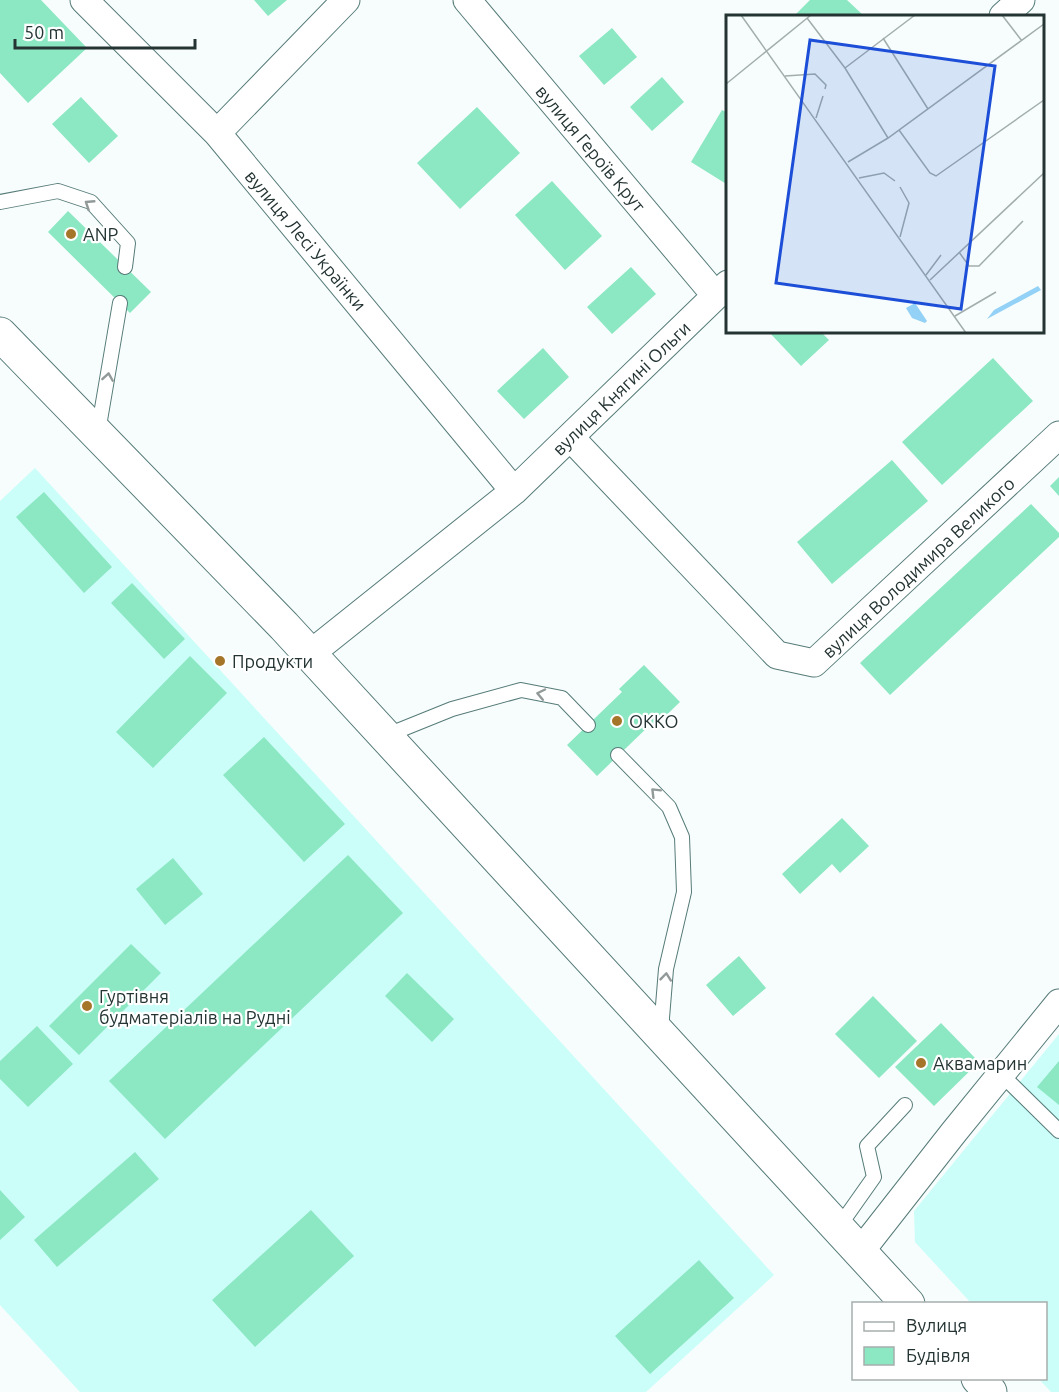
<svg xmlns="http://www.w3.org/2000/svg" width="1059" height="1392" font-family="Ubuntu,sans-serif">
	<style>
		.built { fill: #cbfef9 }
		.building { fill: #8ce7c3 }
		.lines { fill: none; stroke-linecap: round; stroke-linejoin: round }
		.service-casing { stroke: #567b78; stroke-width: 16 }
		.minor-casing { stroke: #567b78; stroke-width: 29 }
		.secondary-casing { stroke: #567b78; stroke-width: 35 }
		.service { stroke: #fff; stroke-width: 14 }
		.minor { stroke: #fff; stroke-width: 27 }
		.secondary { stroke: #fff; stroke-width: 33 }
		.oneway { stroke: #929a99 }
		.poi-dot { fill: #a5762a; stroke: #fff; stroke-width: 2 }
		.labels { text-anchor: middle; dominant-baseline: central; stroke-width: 4.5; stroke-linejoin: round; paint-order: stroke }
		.street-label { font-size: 18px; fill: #243433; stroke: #fff }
		.poi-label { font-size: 18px; fill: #243433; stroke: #fff; text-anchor: start }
		.inset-road { fill: none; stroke: #a2adac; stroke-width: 1.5 }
		.view { fill: #1d4ed8; fill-opacity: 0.15; stroke: #1d4ed8; stroke-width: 3 }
		.inset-edge { fill: none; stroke: #243433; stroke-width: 3 }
	</style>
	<rect width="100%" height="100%" fill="#f6fdfc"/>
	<!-- built -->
	<path class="built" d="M35,468L774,1275L646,1392H80L0,1305V501Z
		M1059,1034V1392H1051L1039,1379L1046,1378V1304L971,1303L915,1242L914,1211Z"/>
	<!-- building -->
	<path class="building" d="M0,0H41L87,48L28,103L0,73Z
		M254,0H287L268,16Z
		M810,0H847L864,16H794Z
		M612,28L637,57L604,85L579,56Z
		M662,77L684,102L652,131L630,107Z
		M81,97L118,136L89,163L52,124Z
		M477,107L520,153L460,209L417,163Z
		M722,110L728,113V185L691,162Z
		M552,181L602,236L565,270L515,215Z
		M68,211L151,292L130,313L48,232Z
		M631,267L656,294L612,334L587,307Z
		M769,332H821L829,340L801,366Z
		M543,348L569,377L524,419L497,391Z
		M993,358L1033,401L942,485L902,442Z
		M892,460L928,501L832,584L797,542Z
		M1059,477V496L1050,486Z
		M44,492L112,567L84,593L16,517Z
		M1031,504L1059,533V537L890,695L860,663Z
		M132,583L185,639L164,659L111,603Z
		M190,656L227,693L153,768L116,732Z
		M644,665L680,702L655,726L652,723L597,776L567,745L622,692L619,689Z
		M264,737L345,824L304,862L223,775Z
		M842,818L869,846L840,873L832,864L800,894L782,874Z
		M348,855L403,913L165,1139L109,1081Z
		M173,858L203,894L165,925L136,889Z
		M131,944L161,973L79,1055L49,1026Z
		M739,956L766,988L733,1016L706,985Z
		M407,973L454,1019L432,1042L385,996Z
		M873,996L917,1041L879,1078L835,1034Z
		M941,1023L979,1062L934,1106L895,1067Z
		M37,1026L73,1064L28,1107L0,1079V1061Z
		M1059,1061V1105L1037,1087Z
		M135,1152L159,1179L57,1267L34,1240Z
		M0,1190L25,1217L0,1240Z
		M311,1210L354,1256L255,1347L212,1300Z
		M699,1260L734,1298L650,1374L615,1336Z"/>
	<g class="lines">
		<defs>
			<path id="service" d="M0,202L58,191L91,202L128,243L125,267
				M98,432L120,303
				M385,736L452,709L521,690L562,698L588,725
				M618,755L669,807L682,837L684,892L666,969L661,1030
				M1001,1074L1059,1131
				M838,1228L874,1177L867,1146L905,1105"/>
			<path id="minor" d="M84,0L217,133L514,491
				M467,0L716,296
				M1003,16L1021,0
				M217,133L346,0
				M570,437L777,655L814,663L1059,435
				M310,654L514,491L728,284
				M860,1252L954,1132L1059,1003"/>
			<path id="secondary" d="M0,334L284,626L908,1304
				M978,1378L990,1392"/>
		</defs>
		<!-- service casing -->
		<use href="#service" class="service-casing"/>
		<!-- minor casing -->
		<use href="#minor" class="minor-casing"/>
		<!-- secondary casing -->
		<use href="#secondary" class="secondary-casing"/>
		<!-- service -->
		<use href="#service" class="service"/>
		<!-- minor -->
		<use href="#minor" class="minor"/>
		<!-- secondary -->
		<use href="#secondary" class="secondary"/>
	</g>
	<!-- one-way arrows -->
	<defs><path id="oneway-chevron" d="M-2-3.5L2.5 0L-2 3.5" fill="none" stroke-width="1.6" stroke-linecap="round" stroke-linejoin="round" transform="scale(1.5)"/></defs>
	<g class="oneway">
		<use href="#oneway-chevron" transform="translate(89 204) rotate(-147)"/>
		<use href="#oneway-chevron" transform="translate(108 377) rotate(-81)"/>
		<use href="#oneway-chevron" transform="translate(541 694) rotate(-168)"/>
		<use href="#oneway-chevron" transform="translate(655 792) rotate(-135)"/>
		<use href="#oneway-chevron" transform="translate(666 977) rotate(-84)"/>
	</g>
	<!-- markers -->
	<g class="poi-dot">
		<circle cx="71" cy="234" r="6"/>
		<circle cx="220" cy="661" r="6"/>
		<circle cx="617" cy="721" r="6"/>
		<circle cx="87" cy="1006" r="6"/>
		<circle cx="921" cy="1063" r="6"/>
	</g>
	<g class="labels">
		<!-- street labels -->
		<g class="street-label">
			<text transform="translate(591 148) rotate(50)">вулиця Героїв Крут</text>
			<text transform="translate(306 240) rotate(50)">вулиця Лесі Українки</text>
			<text transform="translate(621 388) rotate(-44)">вулиця Княгині Ольги</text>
			<text transform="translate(918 567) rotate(-43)">вулиця Володимира Великого</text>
		</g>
		<!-- poi labels -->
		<g class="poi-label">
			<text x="83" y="234">ANP</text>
			<text x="232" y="661">Продукти</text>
			<text x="629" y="721">OKKO</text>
			<text x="99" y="996">Гуртівня<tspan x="99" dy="21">будматеріалів на Рудні</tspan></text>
			<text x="933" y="1063">Аквамарин</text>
		</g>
	</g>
	<!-- overview -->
	<g transform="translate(726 15)">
		<rect width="318" height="318" fill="#f6fdfc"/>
		<path d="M312,271L315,275L261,304L268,295ZM189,288L201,306L199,308L186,303L180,293Z" fill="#93d1f6"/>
		<path class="inset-road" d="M15,0L240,318M276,0L296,26M81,3L119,53L162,123M157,23L202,94M119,53L189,0M59,61L89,59L100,70L99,74M0,69L85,0M90,103L97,81M173,115L204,158L210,161L318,85M122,147L162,123L318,9M133,163L158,158L169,166M174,172L183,188L174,222M233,237L243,251H253L297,206M200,260L215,240M204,265L318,158M229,301L270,277"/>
		<path class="view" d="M84,25L269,51L235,294L50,268Z"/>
		<rect width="318" height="318" class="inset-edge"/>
	</g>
	<!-- legend -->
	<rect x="852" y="1302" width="195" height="78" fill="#ffffff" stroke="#a7aead" stroke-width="1.5"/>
	<rect x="864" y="1322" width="30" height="9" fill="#ffffff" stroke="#a7aead" stroke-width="1.5"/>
	<text x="906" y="1332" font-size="18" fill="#243433">Вулиця</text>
	<rect x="864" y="1347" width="30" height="18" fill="#8ce7c3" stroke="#a7aead" stroke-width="1.5"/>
	<text x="906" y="1362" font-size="18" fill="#243433">Будівля</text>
	<!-- scale -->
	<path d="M15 39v9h180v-9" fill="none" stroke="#243433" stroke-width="3"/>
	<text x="24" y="39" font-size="18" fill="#243433" stroke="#ffffff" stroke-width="4.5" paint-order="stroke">50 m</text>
</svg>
